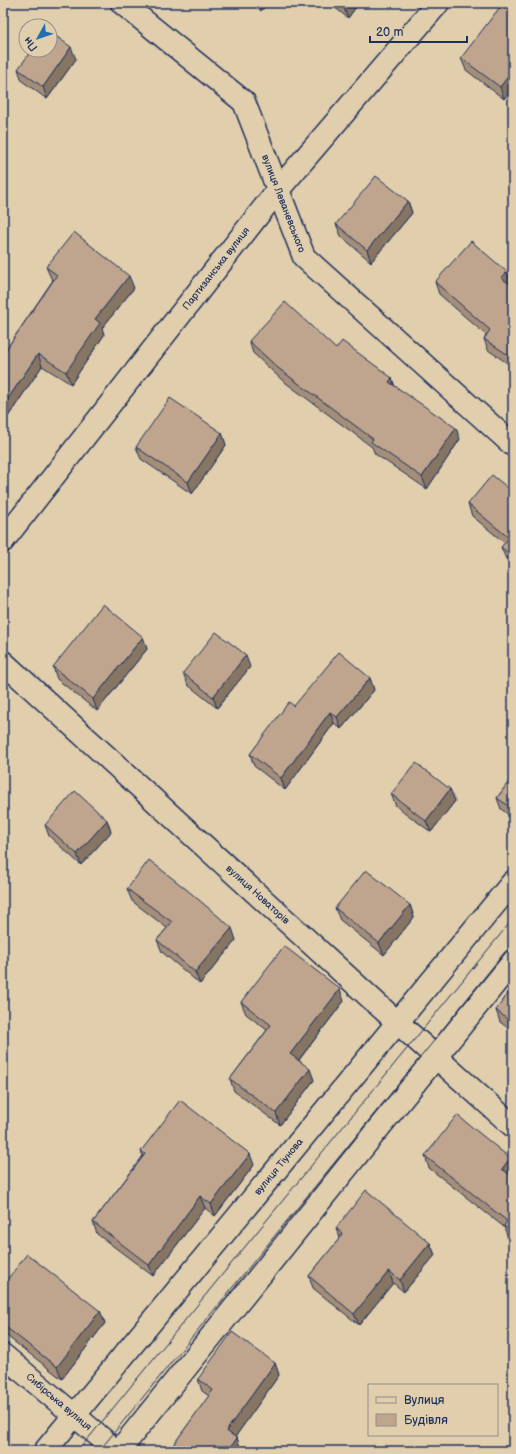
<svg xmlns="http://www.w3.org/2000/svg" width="516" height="1454" font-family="'Balsamiq Sans',sans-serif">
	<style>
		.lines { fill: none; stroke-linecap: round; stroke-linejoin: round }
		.minor-casing { stroke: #1b2f5e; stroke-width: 25 }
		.minor { stroke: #e1ceac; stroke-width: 22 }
		.tram { stroke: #1b2f5e; stroke-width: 1 }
		.wall { fill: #a48e79; stroke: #1b2f5e }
		.shaded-wall { fill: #867463; stroke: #1b2f5e }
		.building { fill: #bfa58d; stroke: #1b2f5e }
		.labels { text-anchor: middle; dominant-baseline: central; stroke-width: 3; stroke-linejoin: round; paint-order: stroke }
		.street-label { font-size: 10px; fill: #1b2f5e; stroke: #e1ceac }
	</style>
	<rect width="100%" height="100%" fill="#e1ceac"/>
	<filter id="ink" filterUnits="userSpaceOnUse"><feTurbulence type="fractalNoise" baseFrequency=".025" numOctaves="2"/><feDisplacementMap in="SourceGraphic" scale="8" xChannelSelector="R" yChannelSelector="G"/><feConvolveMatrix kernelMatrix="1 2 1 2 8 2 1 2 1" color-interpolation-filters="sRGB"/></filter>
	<g filter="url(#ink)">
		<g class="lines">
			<defs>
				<g id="minor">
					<path id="s1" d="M122,3L244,102L304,257L513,445"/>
					<path id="s2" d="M3,541L277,191L438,3"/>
					<path id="s3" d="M3,662L398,1023L513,1126"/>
					<path id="s4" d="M3,1355L106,1442L112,1451"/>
					<path id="s5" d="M45,1451L513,882"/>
					<path d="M119,1451L513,961"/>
				</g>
			</defs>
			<!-- minor casing -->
			<use href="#minor" class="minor-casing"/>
			<!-- minor -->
			<use href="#minor" class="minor"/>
			<!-- tram -->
			<path class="tram" d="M78,1451L513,919
				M99,1451L513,944"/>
		</g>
		<!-- wall -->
		<path class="wall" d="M251,3H268L261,11Z
			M329,3H359L348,18Z
			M513,3V87L504,99L466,70L461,58Z
			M76,59L47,99L22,81L18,69Z
			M408,201L412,213L371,262L341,236L336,224Z
			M46,267L134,288L102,328L104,335L71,384L42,366L3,424V349L5,351L53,280L51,278Z
			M507,272L511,284H510L513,286V367L488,350L484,339L486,335L439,294L435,282Z
			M249,341L336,349L392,378L395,387L460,439L427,489L375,454L372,447L282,380L253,353Z
			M222,433L226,445L192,494L141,459L136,447Z
			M513,492V565L506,559L501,547L505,543L472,516L468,504Z
			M143,637L147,649L97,711L57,679L53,667Z
			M250,667L217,708L188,685L183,673Z
			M370,678L374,690L341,729L334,723L285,790L254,766L250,754L294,706Z
			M513,776V818L501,809L497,798Z
			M450,789L455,801L431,832L396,806L391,794Z
			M107,820L111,832L81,865L49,836L45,825Z
			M127,889L236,940L200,984L162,952L157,940L167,928L132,901Z
			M410,905L414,917L384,955L340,920L335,908Z
			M513,987V1032L500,1022L496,1010Z
			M344,1001L299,1060L314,1080L280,1125L234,1091L230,1079L267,1030L246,1014L241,1002Z
			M141,1151L254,1165L215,1216L205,1208L153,1276L97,1234L93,1222L143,1156Z
			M425,1156L510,1158L513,1166V1172L510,1175L513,1177V1242L508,1238L504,1227L429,1168Z
			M336,1228L430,1243L435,1255L404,1292L393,1283L359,1325L313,1288L309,1276L340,1238Z
			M3,1285L100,1311L105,1323L62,1379L3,1333Z
			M275,1363L279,1375L235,1437L237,1438L241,1450V1451H172L171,1448L209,1396L202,1391L198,1379Z"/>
		<!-- shaded-wall -->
		<path class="shaded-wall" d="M258,3H268L261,11Z
			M345,3H359L348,18L343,6Z
			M71,47L76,59L47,99L43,87Z
			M513,70V87L504,99L500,87Z
			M408,201L412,213L371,262L367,250Z
			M507,272L511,284L505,290L501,278Z
			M129,276L134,288L102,328L104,335L71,384L66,372L95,319Z
			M38,354L42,366L3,424V406Z
			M392,378L396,390L389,382Z
			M456,428L460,439L427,489L422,477Z
			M222,433L226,445L192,494L188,482Z
			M143,637L147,649L97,711L93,699Z
			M246,655L250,667L217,708L213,697Z
			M370,678L374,690L341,729L337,717Z
			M330,712L334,723L285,790L281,778Z
			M450,789L455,801L431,832L426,821Z
			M107,820L111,832L81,865L77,854Z
			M410,905L414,917L384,955L379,943Z
			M232,928L236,940L200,984L195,972Z
			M340,989L344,1001L294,1066L290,1054Z
			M310,1069L314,1080L280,1125L276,1113Z
			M250,1154L254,1165L215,1216L211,1204Z
			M510,1158L513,1166V1172L506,1181L502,1169Z
			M200,1196L205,1208L153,1276L149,1265Z
			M430,1243L435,1255L404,1292L400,1280Z
			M389,1271L393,1283L359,1325L354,1314Z
			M100,1311L105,1323L62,1379L57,1367Z
			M275,1363L279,1375L231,1443L226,1431Z
			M237,1438L241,1450V1451H228Z"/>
		<!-- building -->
		<path class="building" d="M340,3H345L343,6Z
			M503,3H513V70L500,87L461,58Z
			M50,32L71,47L43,87L18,69L32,50H50Z
			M376,176L408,201L367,250L336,224Z
			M74,232L129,276L95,319L100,323L66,372L38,354L3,406V349L5,351L57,275L46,267Z
			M471,241L507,272L501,278L513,286V358L484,339L490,330L435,282Z
			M285,302L336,349L342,341L392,378L389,382L456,428L422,477L371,442L373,439L278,368L249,341Z
			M170,398L222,433L188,482L136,447Z
			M492,475L513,492V557L501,547L509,538L468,504Z
			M103,604L143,637L93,699L53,667Z
			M216,632L246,655L213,697L183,673Z
			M339,652L370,678L337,717L330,712L281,778L250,754L289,702L294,706Z
			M416,763L450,789L426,821L391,794Z
			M513,776V809L497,798Z
			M75,791L107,820L77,854L45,825Z
			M149,860L186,889L232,928L195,972L157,940L172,922L127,889Z
			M366,870L410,905L379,943L335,908Z
			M284,946L340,989L290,1054L310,1069L276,1113L230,1079L271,1025L241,1002Z
			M513,987V1024L496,1010Z
			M180,1100L250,1154L211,1204L200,1196L149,1265L93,1222L145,1154L141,1151Z
			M457,1115L510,1158L502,1169L513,1177V1233L504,1226L507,1221L425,1156Z
			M366,1190L430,1243L400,1280L389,1271L354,1314L309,1276L343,1234L336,1228Z
			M27,1254L100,1311L57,1367L3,1325V1285Z
			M232,1332L275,1363L226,1431L237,1438L228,1451H176L171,1448L213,1390L198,1379Z"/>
	</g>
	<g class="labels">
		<!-- street labels -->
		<g class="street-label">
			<text stroke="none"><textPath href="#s1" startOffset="266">вулиця Леваневського</textPath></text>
			<text stroke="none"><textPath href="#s2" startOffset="346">Партизанська вулиця</textPath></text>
			<text stroke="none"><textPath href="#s3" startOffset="345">вулиця Новаторів</textPath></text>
			<text stroke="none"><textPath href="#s5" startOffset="368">вулиця Тіунова</textPath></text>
			<text stroke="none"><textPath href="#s4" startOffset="73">Сибірська вулиця</textPath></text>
		</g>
	</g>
	<!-- margin -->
	<rect width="516" height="1454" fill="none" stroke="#e1ceac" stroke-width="16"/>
	<rect x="8" y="8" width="500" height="1438" fill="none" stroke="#1b2f5e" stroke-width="1.5" filter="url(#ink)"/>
	<!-- legend -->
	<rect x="368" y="1384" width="130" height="52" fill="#e1ceac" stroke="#928e8d"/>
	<rect x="376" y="1397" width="20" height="6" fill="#e1ceac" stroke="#928e8d"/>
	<text x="404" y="1404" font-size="12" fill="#1b2f5e">Вулиця</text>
	<rect x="376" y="1414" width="20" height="12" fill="#bfa58d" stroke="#928e8d"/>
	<text x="404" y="1424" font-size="12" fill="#1b2f5e">Будівля</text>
	<!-- north arrow -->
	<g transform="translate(38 38) rotate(230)"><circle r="19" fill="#e1ceac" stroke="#928e8d"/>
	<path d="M0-3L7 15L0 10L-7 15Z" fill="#1f6fb2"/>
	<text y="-6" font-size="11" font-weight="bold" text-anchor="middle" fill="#1b2f5e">Пн</text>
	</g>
	<!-- scale -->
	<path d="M370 36v6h97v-6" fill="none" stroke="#1b2f5e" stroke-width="2"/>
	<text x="376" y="36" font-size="12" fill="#1b2f5e" stroke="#e1ceac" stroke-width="3" paint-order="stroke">20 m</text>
</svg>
